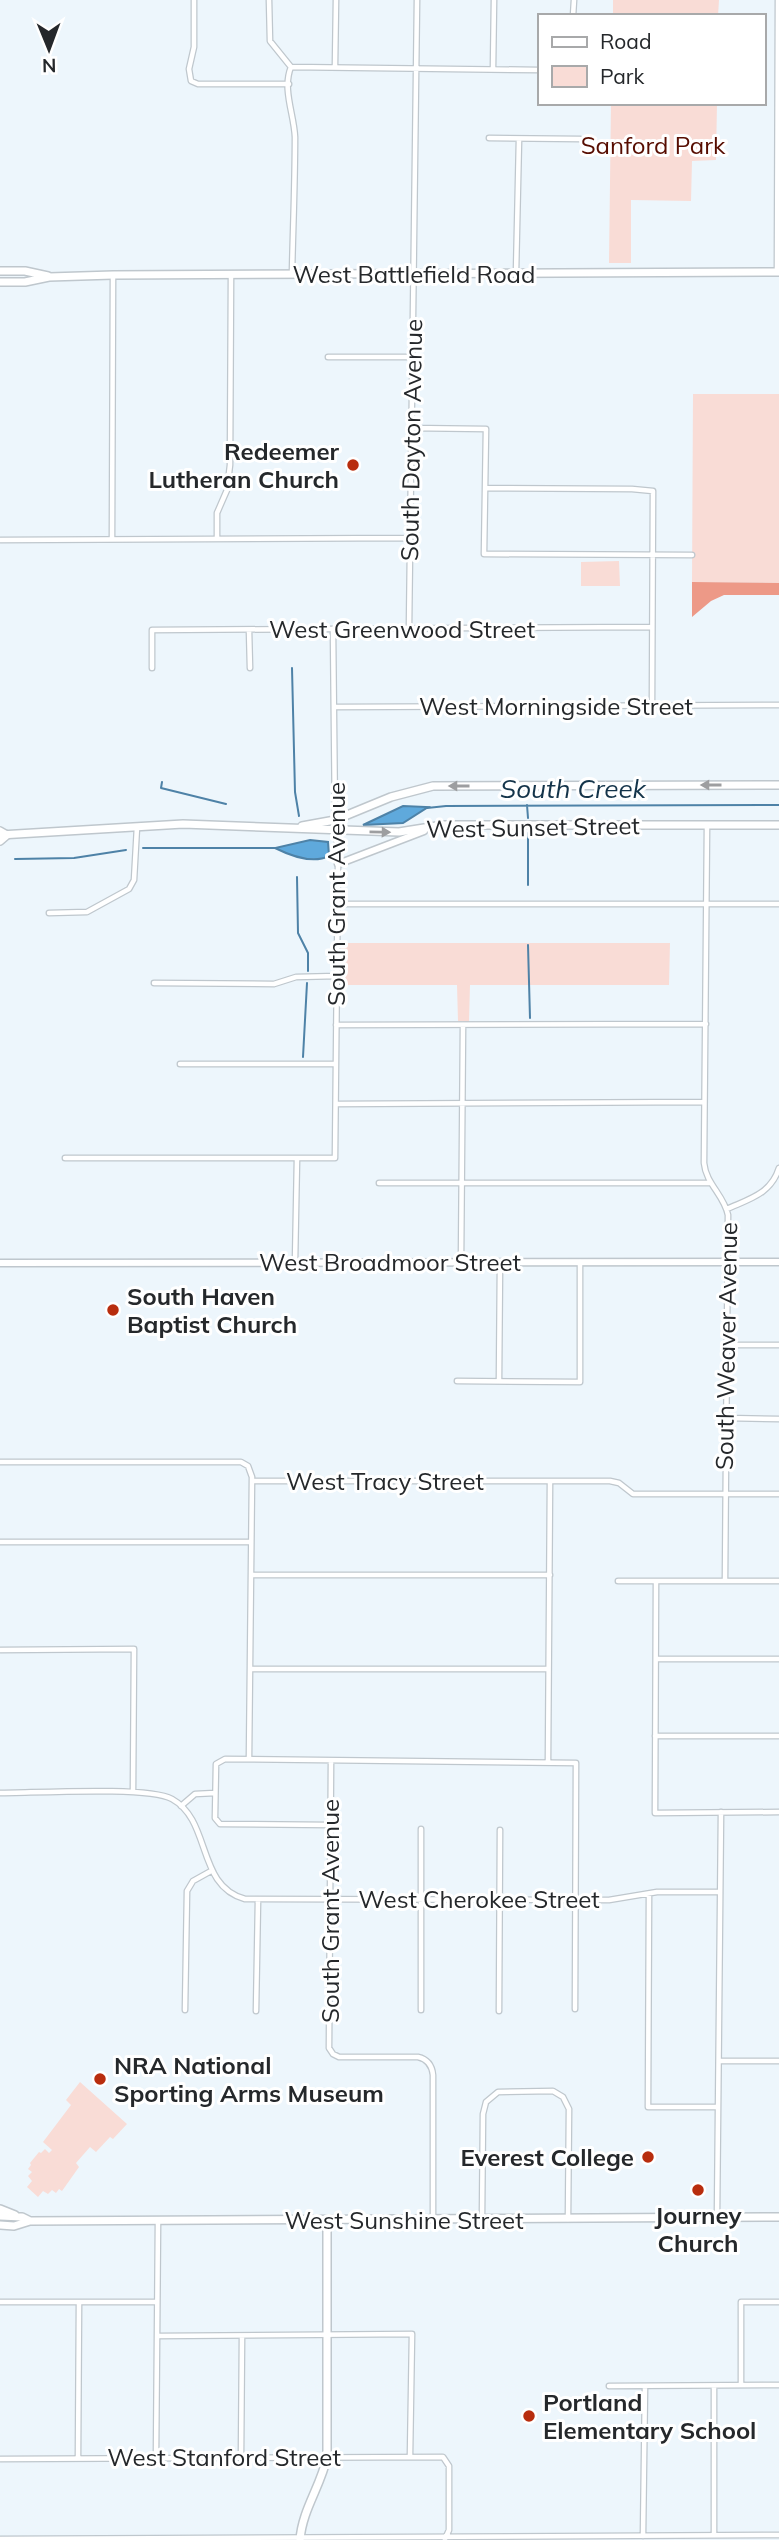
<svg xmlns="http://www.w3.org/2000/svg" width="779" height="2540" font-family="Mulish,sans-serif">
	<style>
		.green { fill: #f9dcd6 }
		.forest { fill: #ed9987 }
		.water { fill: #5fa9dc; stroke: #4e82a7; stroke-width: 2 }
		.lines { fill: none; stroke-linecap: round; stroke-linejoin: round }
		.stream { stroke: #4e82a7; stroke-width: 2 }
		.minor-casing { stroke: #bfc7cd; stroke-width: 7 }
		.tertiary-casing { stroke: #bfc7cd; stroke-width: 9 }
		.secondary-casing { stroke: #bfc7cd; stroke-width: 10 }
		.primary-casing { stroke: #bfc7cd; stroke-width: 10 }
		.minor { stroke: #fff; stroke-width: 4.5 }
		.tertiary { stroke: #fff; stroke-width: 6 }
		.secondary { stroke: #fff; stroke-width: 7 }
		.primary { stroke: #fff; stroke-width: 7 }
		.oneway { fill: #9d9ea0 }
		.poi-dot { fill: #b82d0e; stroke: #fff; stroke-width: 2.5 }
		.labels { text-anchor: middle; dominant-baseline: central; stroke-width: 6; stroke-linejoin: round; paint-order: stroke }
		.park-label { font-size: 24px; fill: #570d01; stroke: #fff }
		.street-label { font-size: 24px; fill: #25282b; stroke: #fff }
		.poi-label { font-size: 24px; font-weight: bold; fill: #25282b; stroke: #fff; text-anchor: start }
		.water-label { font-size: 26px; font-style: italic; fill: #14344a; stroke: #fff }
	</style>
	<rect width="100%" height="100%" fill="#edf6fc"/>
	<!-- green -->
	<path class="green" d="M613,0H719L718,16H613Z
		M611,103H717L716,160L692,161L691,201L631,200V263H609Z
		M693,394H779V583L692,582Z
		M619,561L620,586H581V562Z
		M341,943H670L669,985H470L469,1022L458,1021L457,985H341Z
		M80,2082L127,2124L113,2139L110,2137L96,2152L90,2147L76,2163L79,2167L62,2191L59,2189L56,2193L52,2190L48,2194L43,2191L38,2197L27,2187L32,2181L28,2176L32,2172L28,2169L31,2165L30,2163L39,2152L41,2153L45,2149L49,2153L52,2150L43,2142L71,2105L66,2100Z"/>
	<!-- forest -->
	<path class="forest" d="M692,582L779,583V595H724L711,601L692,617Z"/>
	<!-- water -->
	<path class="water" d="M403,806L428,807L403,823L363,825Z
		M310,840L328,842L329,856C313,864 291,856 275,848Z"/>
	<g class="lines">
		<!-- stream -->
		<path class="stream" d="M292,668L295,792L299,816
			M162,782L161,788L226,804
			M527,805L528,818
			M427,808L446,806L779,805
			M528,833V885
			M143,848H275
			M15,859L74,858L126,850
			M297,877L298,933L308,953V971
			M528,945L530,1018
			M303,1057L307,983"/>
		<defs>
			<path id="minor" d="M194,0V47L189,69L191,81L198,84H289
				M269,0L270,41L291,67
				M573,16L574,0
				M335,66L336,0
				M291,67L539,70
				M291,67C282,89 294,114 295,137C295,182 293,228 292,273
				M493,69L494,0
				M489,138L580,139
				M777,271L778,0
				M516,273L519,139
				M328,357H412
				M410,428L486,429L484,554L692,555
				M485,488L632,489L653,491L652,705
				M217,538V513L227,490L230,465L231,275
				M112,539L113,275
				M0,540L410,538
				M409,629L417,0
				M249,630L250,668
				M333,630L335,819
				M152,668V630L651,627
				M334,707L779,705
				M707,825L704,1163C706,1184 724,1195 728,1215L725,1581
				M338,904H779
				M49,913L87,912L129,889L134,880L137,827
				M154,983L274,984L296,977L337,976
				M336,1025L706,1024
				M180,1064H336
				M336,1104L704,1102
				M65,1158H335L338,864L336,827
				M379,1183H709
				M727,1209C749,1199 771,1194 779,1168
				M295,1263L297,1158
				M461,1263L463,1025
				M727,1345H779
				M457,1381L580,1382V1262
				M499,1381L500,1263
				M726,1418L779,1419
				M0,1462H241L248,1466L252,1477L249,1759
				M252,1481H610L619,1483L633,1494H779
				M0,1542H251
				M251,1575H550
				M618,1581H779
				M656,1582L655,1813L779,1812
				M0,1650L134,1649L133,1792
				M656,1659H779
				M250,1669H548
				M655,1736H779
				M331,1762L329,2048L333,2054L339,2057H418C427,2059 432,2065 433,2075V2220
				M548,1762L550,1481
				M0,1793C34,1793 148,1786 172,1799C212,1821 196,1886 245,1899L609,1900L657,1892H720
				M181,1806L195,1794L215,1793
				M330,1825L220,1824L215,1818L216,1764L225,1759L576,1763L575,2009
				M649,1894L648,2107H717
				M185,2010L187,1891L193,1881L211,1871
				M421,2010V1829
				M256,2011L258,1900
				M499,2011L500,1830
				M719,2061H779
				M717,2217L721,1812
				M482,2218L483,2114L486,2102L498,2092L553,2091L563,2097L569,2109L568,2219
				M0,2302H156
				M157,2336L412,2334L410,2456
				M741,2385V2302H779
				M609,2386L779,2385
				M78,2458L79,2302
				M156,2458L158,2221
				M241,2458L242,2336
				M0,2459L443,2457L449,2466V2530L445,2539
				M714,2535V2386
				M643,2536L645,2386
				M0,2539L779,2535"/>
			<path id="tertiary" d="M338,864L424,831
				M0,1263L779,1262"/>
			<path id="secondary" d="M302,826L335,820L391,797L433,786L779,785
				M0,835L183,824L399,832L443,825H779
				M300,2540C302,2510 321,2486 327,2457V2221"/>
			<path id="primary" d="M0,271H25L48,276
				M0,282H25L49,277L113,275L779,272
				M0,831L7,835L0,841
				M0,2209L15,2215
				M0,2216L22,2217L30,2221L779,2217
				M0,2225L14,2226L30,2221"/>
		</defs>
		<!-- minor casing -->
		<use href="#minor" class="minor-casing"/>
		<!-- tertiary casing -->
		<use href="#tertiary" class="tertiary-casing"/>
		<!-- secondary casing -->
		<use href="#secondary" class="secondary-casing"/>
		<!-- primary casing -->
		<use href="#primary" class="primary-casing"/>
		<!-- minor -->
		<use href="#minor" class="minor"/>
		<!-- tertiary -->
		<use href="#tertiary" class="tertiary"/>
		<!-- secondary -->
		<use href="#secondary" class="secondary"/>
		<!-- primary -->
		<use href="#primary" class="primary"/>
	</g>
	<!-- one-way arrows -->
	<defs><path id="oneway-solid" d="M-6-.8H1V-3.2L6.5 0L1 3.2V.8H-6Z" transform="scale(1.75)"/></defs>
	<g class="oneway">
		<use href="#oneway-solid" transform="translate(711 785) rotate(180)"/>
		<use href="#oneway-solid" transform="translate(459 786) rotate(180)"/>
		<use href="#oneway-solid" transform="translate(380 832) rotate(1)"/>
	</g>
	<!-- markers -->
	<g class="poi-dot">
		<circle cx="353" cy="465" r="7"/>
		<circle cx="113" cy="1310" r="7"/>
		<circle cx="100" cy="2079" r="7"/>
		<circle cx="648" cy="2157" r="7"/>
		<circle cx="698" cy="2190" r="7"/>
		<circle cx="529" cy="2416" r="7"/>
	</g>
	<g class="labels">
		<!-- park labels -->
		<g class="park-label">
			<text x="653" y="145">Sanford Park</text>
		</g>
		<!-- street labels -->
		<g class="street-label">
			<text x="414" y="274">West Battlefield Road</text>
			<text transform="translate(411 440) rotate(-89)">South Dayton Avenue</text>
			<text x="402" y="629">West Greenwood Street</text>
			<text x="556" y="706">West Morningside Street</text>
			<text transform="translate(533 827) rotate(-1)">West Sunset Street</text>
			<text transform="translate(336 894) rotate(-90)">South Grant Avenue</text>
			<text x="390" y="1262">West Broadmoor Street</text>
			<text transform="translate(726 1346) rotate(-89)">South Weaver Avenue</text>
			<text x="385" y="1481">West Tracy Street</text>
			<text x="479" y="1899">West Cherokee Street</text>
			<text transform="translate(330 1911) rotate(-90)">South Grant Avenue</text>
			<text x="404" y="2220">West Sunshine Street</text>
			<text x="224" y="2457">West Stanford Street</text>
		</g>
		<!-- poi labels -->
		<g class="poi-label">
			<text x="339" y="451" text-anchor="end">Redeemer<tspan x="339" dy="28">Lutheran Church</tspan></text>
			<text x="127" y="1296">South Haven<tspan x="127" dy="28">Baptist Church</tspan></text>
			<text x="114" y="2065">NRA National<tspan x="114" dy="28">Sporting Arms Museum</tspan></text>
			<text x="634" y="2157" text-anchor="end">Everest College</text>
			<text x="698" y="2215" text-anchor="middle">Journey<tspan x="698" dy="28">Church</tspan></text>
			<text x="543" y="2402">Portland<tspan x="543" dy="28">Elementary School</tspan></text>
		</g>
		<!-- water labels -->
		<g class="water-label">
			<text x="573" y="788">South Creek</text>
		</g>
	</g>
	<!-- legend -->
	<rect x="538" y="14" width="228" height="91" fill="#ffffff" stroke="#a8a9aa" stroke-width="2"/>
	<rect x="552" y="37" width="35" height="10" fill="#ffffff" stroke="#a8a9aa" stroke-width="2"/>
	<text x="600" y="49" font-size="21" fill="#25282b">Road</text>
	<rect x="552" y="66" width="35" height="21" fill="#f9dcd6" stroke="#a8a9aa" stroke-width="2"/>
	<text x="600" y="84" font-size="21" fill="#25282b">Park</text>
	<!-- north arrow -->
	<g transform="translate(49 49) rotate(179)" stroke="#ffffff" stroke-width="5" paint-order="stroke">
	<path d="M0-5L12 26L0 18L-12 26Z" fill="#25282b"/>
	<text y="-10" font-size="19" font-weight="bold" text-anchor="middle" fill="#25282b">N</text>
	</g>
</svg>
